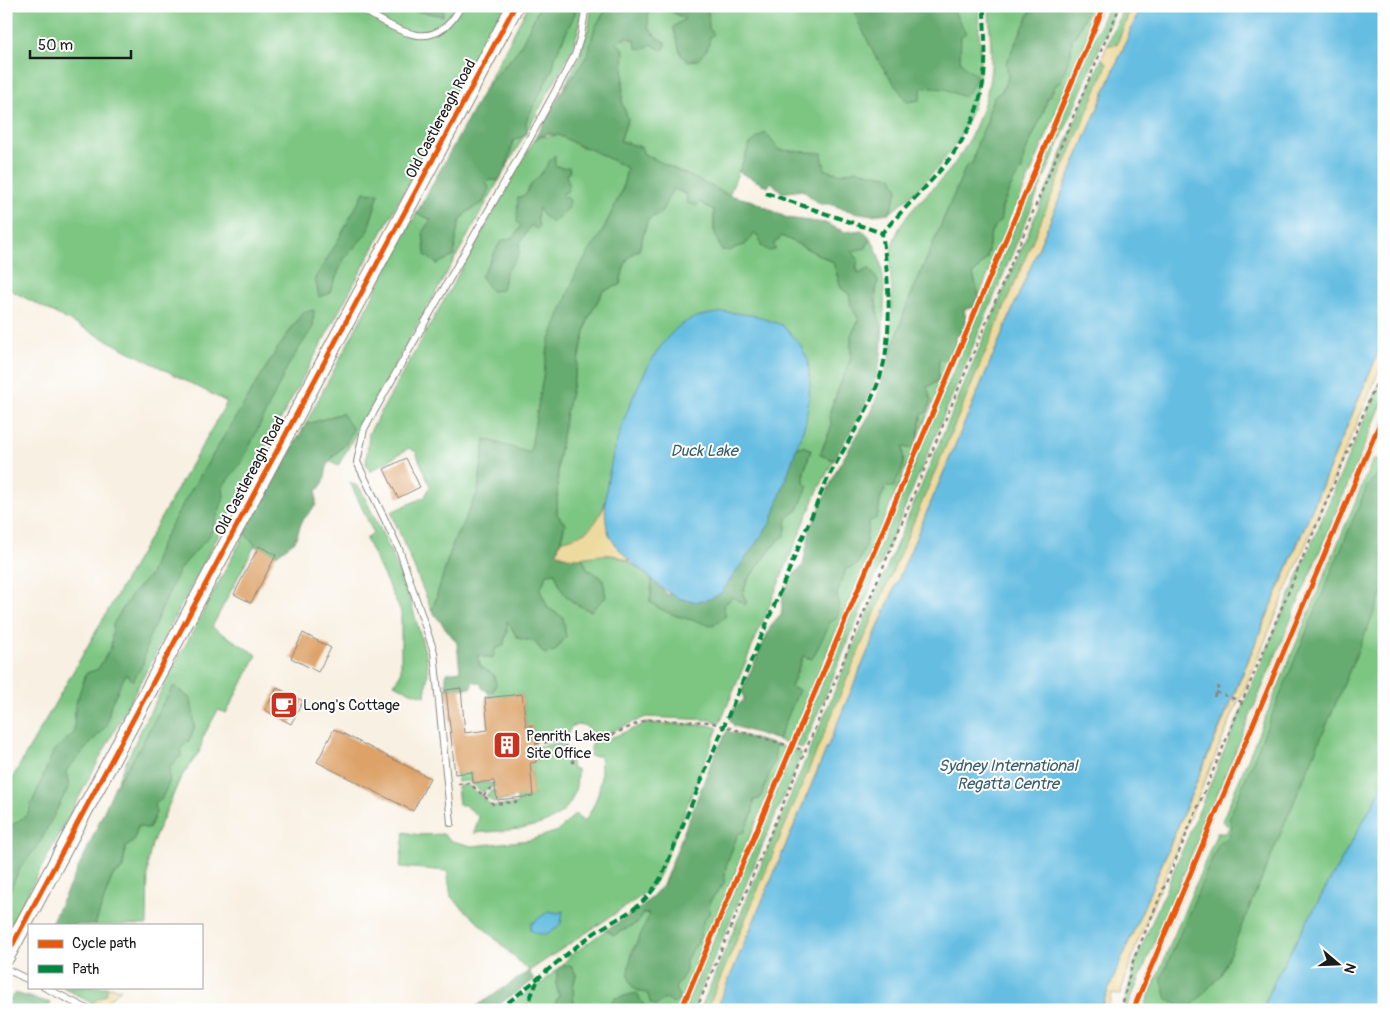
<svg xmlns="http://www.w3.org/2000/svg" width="1390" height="1016" font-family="Pangolin,sans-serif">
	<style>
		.green { fill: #7dc682; stroke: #4c714f }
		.forest { fill: #66ab70; stroke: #416446 }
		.sand { fill: #eeda9e; stroke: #857b5d }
		.water { fill: #65bde2; stroke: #406c7f }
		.building { fill: #dda267 }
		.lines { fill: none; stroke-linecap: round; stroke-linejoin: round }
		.service-casing { stroke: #8a867f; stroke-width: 8 }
		.tertiary-casing { stroke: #8a867f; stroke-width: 18 }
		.path { stroke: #8a867f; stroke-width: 2.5; stroke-dasharray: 4 4; stroke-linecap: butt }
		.service { stroke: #fff; stroke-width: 6 }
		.tertiary { stroke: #fff; stroke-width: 16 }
		.quiet { stroke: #00873e; stroke-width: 4; stroke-dasharray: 8 4; stroke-linecap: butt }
		.cycleway-casing { stroke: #fff; stroke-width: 8 }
		.cycleway { stroke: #e8590c; stroke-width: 5 }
		.labels { text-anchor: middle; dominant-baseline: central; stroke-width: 4; stroke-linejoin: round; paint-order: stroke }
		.street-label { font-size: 15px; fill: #1c1c1c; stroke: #fff }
		.poi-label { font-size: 15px; fill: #1c1c1c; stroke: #fff; text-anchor: start }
		.water-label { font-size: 16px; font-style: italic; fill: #395c6b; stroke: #fff }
	</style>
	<rect width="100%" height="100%" fill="#fff"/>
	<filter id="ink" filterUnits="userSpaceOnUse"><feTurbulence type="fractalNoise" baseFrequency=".02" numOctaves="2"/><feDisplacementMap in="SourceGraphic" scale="10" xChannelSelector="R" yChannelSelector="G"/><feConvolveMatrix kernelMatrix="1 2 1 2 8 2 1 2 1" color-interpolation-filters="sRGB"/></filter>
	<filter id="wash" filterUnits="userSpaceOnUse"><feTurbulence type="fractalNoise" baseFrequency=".0096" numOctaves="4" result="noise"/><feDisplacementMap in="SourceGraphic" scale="20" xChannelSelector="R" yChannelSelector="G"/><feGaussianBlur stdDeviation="1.12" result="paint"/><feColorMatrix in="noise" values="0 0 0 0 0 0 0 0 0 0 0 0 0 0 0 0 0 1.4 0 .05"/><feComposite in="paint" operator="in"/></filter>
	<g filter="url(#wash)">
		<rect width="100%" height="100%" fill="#f8f0e2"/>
		<!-- green -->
		<path class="green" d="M6,6H397L443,16V6H505L293,396L6,934V789L227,402L6,288Z
			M528,6H540L519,49L485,88Z
			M575,6H581L580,24L572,51L338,466L329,461L347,443L342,413L305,425L416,214L431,219L454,256C458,229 454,215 483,203L486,182L507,165L513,141L527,134L526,121L553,68L555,57L575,13Z
			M591,6H608L595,27L587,56L558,98C574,68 590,41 591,6Z
			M649,6H670V11L685,19L678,43L681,55L708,48V9L714,6H979C977,28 982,50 980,71C976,131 935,177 890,213L898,189L856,170L841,174L824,170L779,150L750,144L729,195L643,154L641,147L620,141L628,119L622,103L624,62L616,41C631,36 647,41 661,49L665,41L657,38L648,27Z
			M989,6H1033L1006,63L1008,78L1001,92L994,97L988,110V120L978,141L973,162L966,167L907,304L889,358C891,339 892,319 892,300C892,280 887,259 894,240C904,212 929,194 948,172C971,144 988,104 991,67C992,47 989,26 989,6Z
			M1089,6H1101L979,296L973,274L987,258L991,232L1001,219L1002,207L1013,182L1022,170L1024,155L1042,116L1048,97L1051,95L1071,53L1072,38L1077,34Z
			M1108,6H1117L803,748L795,746Z
			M1124,6H1132L1117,44L1107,46Z
			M1102,58L1107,65L707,1010H700Z
			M561,135L581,147H588L627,168L622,191L549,342L530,454L485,439L478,492L453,543L432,611L391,512L425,497L430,486L416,452L409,448L370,472L366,464L369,433L534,140L540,137Z
			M673,188L714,210V231L730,251L736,247L745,245L754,234L759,236L775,249L774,243L782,236L833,262L841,288L849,294L851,305L859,320L851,335V357L830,411L831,427L820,455L834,460L818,490L720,723L711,720L646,717L608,733L592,734L586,726L578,724L571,727L566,738L536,741V738H533L532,726H526L522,694L489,698L488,692L493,691C488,677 480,667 477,655L487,658L495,649L503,646L507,632L506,620L518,638L535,642L548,608L540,590L547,574L555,573L603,579L587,568L582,558C616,550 627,558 652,580L650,602C684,621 702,626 733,596L745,605L747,603L743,594L747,581L778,540L785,536L787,518L798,510L808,486L804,484V472L811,450L803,446L796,448C807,416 817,378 801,346L614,448C609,474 609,525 580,536C574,538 567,539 561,541L565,524L557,514L558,461L566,413L588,319L603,291L620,285C623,271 624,256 639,250L648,219L660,214Z
			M870,238C888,264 885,309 882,340C880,317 873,303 878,281L859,274L852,250L866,248Z
			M939,359L951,362L918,437L927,387L938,381Z
			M1384,372V399L1127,1008L1124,1004L1136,960Z
			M903,447L914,449L788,744L778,740L798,691L791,687L803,656L811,659L829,623L839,611L837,594L846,569L865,548L869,521L877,518L881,497L903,467Z
			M1373,459L1384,461V784L1276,977L1263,1010H1143L1217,833H1226L1229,827L1222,821Z
			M350,482L360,488L387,543L409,596L426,655L428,672L425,696L411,692L394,684L401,673V612L366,539L373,532Z
			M245,533L255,545L212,627L257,655L226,713L218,710L203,737L200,751L180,779L152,844L148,862L147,925H95L112,877L123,869L126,847L134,841L138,826L169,783L170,766L181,756L180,749L190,740L195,726L174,686L162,705L141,746L115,786L145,721Z
			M647,723L709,725L718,728L661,871L653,885L637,899L529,971L451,897L447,871L400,867L404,832L419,835L443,834L452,841L472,846L530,840L558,831L575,814L584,822C599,800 603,781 600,756H590L592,741L610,738Z
			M561,743L570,756L572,769H577C580,832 519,829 474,833L479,817L465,805H459L457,786L468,785L492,806L517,804V797L533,796L530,763L536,762L537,746Z
			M776,745L787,748L678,1010H646L637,994L615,998L608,1010H574L573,987L576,975L572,967L563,964L571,955L606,930L614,935L626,929L643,913L649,914L645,929L631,952L635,989L663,1000L668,999L672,1004L679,996L675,988L685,972C682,959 695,949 699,940C703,929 700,922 709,914L710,901L724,883L726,866L738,833L744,832L753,812L754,800L766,780L774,762Z
			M793,750L802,753L692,1010H684Z
			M471,769L473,783H495V787L488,788L483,793L469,781L457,782L456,774Z
			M495,790L497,800L513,799L493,802L486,796L490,791Z
			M558,968L556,984L559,996L556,1001L557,1010H502L543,982Z
			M63,987H108C108,997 98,999 91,1003Z"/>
		<!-- forest -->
		<path class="forest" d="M397,6H443V16L401,8Z
			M540,6H575V13L555,57L553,68L526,121L527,134L513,141L507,165L499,181L491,180L486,182L489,188L483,203C454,215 458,229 454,256L437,264L425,255L423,231L431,219L416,214L485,88L519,49Z
			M608,6H649L648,27L657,38L665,41V48L661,50L651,44L644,49L636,48L635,40L627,37L616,42L624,49L622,103L628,119L620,141L641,147L644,154L729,195L753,201L787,218L825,223L845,232L862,230L870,238L866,248L852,251L858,259L856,269L859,274L869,268L878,281C877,286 874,294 875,299C877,314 883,326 882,341C882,385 854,423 834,460L820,455L831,427L830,411L851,357V335L859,320L851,305L849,294L841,288L833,262L782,236L774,243L775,250L769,251L761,246L759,236L754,234L745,245L736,247L730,251L721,250L714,231V210L700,202L697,206L687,203L686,194L673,189L660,214L648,219L639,250C624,256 623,271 620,285L603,291L588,319L566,413L558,461L557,514L565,524L557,552L562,556L582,558L587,568L603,579L606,597L591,611C569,602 563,597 555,573L547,574L540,590L548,608L563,617L566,637L555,651L544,654L535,642L518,638L507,621V632L503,646L495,649L493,658L477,655L480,666L494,675L496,684L493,691L488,692L482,688L481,684L473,681L471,688L446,690V673L460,671L457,643L432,611L453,543L478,492L485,439L530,453L549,342L577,271L602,232L622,191L627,168L588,148C568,146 559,124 534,140L558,98L587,56L595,27Z
			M670,6H714L708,9L709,28L714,34L710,37L708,48L698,60L688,61L681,55L673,27L685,19L670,10Z
			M851,6H951L966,33L961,36L960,61L969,71L976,74L973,86L963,97L945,89L922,87L920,100L907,102L875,56Z
			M1033,6H1089L1077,34L1072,38L1071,53L1061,82L1055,86L1048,97L1042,116L1024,155L1022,170L1013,182L1002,207L1001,219L991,232L987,258L973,274L979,296L974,308L964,309L967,323L963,334L956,335L957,348L951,362L939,359L938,381L927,387L931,400L927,412L921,415L918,437L914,449L903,447C903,454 905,466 901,472C898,478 896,480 894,487H886L881,497L877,518L869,521L865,548L857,565L846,569L837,594L839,611L836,619L829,623L828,628L812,659L803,656L791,687L799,690L778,740L734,726L730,720L734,708L744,700L742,690L771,626L781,615L783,595L790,578L803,565L810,530L837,469L872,411L907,305L966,166L973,162L978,141L988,120V110L994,97L1001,92L1008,78L1006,63Z
			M765,132L779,150L822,153L825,170L841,174L856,170L892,177L898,189L890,213L872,215L853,212L829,204H820L802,190L782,193L771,182L768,187L739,172L750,144Z
			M555,155V165L562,168L569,167L570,172L566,175L569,183L567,192L563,193L564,198L567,197L570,200L568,209L552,223L542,215L539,208L537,218L539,227L536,229L531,225L520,243L519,255L506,272L502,290L491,291L481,277L501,241L514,237L521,226L517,222L518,198L526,194C532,180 536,181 543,171C548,165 549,160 555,155Z
			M364,192L379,193L367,233L344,259L329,294L319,297L315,278L335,246Z
			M314,310L313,327L289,364L243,460L223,486L224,498L210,535L179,570L148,640L143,664L133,681L126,674L111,704L107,725L66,771L69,786L39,844L19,870L6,900V829L27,815L54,750L74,733L75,706L86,673L98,669L111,647L113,624L132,594L150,575L160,546L182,505L276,351L303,312Z
			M342,413L353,429C346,448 340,446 330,460C323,472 329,481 316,491V505L302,521L295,541L276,555L261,552L245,533L305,425Z
			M803,446L811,450L804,472V483L808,486L798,510L787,518L785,536L778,540L747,581L743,594L747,603L745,605L733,597L723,606L726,616L713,626C692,619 668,617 650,602L652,580L668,595L771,522L796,448Z
			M1384,467V589L1221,975L1189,1009L1167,1000L1161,978L1219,842L1228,838L1232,827L1229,818L1367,486Z
			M174,686L191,699C194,721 199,732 181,749V756L170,766L169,783L161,800L154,803L156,813L149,829L138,826L134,841L126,847L122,869L112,877L95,925H50L86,852L115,786L141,746L162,705Z
			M727,731L776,745L774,762L760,799L754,800L753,812L744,832L738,834L726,866L724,883L710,901L709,914C700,922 703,929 699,940C695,948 682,959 686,972L675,988L679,996L677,1002L672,1004L668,999L663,1000L657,1006L650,1003L648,994C644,993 637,991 634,988C617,969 644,933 649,914L643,913L639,922L614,935L606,930L642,907L663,885L711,763Z
			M563,964L572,967L576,975L573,987L574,1010H557L556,1001L559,996L556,984L558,968Z
			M529,971L534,980L491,1010H471Z
			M15,993L51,1003L48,1010H6V1002Z
			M637,993L646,1010H608L615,998Z"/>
		<!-- sand -->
		<path class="sand" d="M1132,6H1141L716,1010H707L1107,65L1102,58L1107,46L1117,44Z
			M1384,339L1382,364L1240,700L1233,697Z
			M606,502L609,534L630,561C624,559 618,555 611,555C593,553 573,564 557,552L561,541C588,534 595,528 606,502Z
			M1232,699L1238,702L1137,943L1120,995L1112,994L1107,1010H1100L1227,711H1229Z
			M108,987L121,989L105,1003H91L106,995Z"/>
		<!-- water -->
		<path class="water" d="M1141,6H1384V339L1100,1010H716Z
			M728,312L756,316L782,325L800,344L808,360L810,386L806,421L771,522L721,593C688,615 663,590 639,568C629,560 614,546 609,534C591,487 641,352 681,325C695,315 711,314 728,312Z
			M1384,784V1010H1263L1276,977Z
			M549,911L558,913L563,911L561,923C553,933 540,939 530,929L531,924Z"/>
		<g id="blocks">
			<!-- building -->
			<path class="building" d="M406,458L420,487L398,498L384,469Z
				M259,546L276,555L251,603L234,594Z
				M303,633L331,648L318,672L291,658Z
				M277,688L303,701L291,724L265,710Z
				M461,688L465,733L488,730L485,698L522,694L526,726L532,725L533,738H536V762L530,763L533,796L497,800L494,781L473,783L472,772L455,774L446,690Z
				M334,729L430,778L413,811L317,762Z"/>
		</g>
	</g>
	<g filter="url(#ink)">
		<use href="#blocks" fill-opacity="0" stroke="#8a867f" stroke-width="1"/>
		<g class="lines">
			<defs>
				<path id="service" d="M357,6C394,28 434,59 461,6
					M451,823L434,652L399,549L357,462L364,429L531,136L575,55L581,35L586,6
					M6,969L29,980
					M44,987L89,1010
					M1133,1010L1384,413"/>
				<path id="tertiary" d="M6,957L515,6"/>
			</defs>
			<!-- service casing -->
			<use href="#service" class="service-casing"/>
			<!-- tertiary casing -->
			<use href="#tertiary" class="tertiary-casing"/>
			<!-- path -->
			<path class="path" d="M1216,692L1242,702
				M1214,697L1219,686
				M580,739L609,736L646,720L710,722L806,751
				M536,743L563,741L572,756L574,767
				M458,784L469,783L493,804L516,802L515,798
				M483,796L489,789H495
				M696,1010L1120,6
				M1121,1010L1133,961L1384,365"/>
			<!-- service -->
			<use href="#service" class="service"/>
			<!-- tertiary -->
			<use href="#tertiary" class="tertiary"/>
			<!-- quiet -->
			<path class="quiet" d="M766,193L882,233C926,183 976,148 984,75C987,53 984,29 984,6
				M498,1010C531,986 560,958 593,934C624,913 641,912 662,876C714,749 767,623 820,496C839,449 876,408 885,357C892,317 888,273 882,233
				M525,1010L537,982"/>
			<defs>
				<path id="cycleway" d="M6,957L515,6
					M681,1010L1104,6
					M1133,1010L1384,413"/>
			</defs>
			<!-- cycleway casing -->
			<use href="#cycleway" class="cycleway-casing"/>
			<!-- cycleway -->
			<use href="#cycleway" class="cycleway"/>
		</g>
	</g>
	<!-- icons -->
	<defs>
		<symbol id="cafe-square" viewBox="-11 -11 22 22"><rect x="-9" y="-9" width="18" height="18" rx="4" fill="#c8321e" stroke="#fff"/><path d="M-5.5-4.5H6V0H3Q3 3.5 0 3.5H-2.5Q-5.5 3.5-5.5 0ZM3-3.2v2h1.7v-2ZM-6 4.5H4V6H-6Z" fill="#fff"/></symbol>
		<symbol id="building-square" viewBox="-11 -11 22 22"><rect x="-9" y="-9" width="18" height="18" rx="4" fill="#c8321e" stroke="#fff"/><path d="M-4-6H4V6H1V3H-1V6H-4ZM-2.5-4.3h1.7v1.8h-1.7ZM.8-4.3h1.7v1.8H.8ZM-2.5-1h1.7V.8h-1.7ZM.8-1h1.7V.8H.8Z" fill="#fff"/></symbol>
	</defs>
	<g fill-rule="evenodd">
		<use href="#cafe-square" x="268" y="689" width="32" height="32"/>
		<use href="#building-square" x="491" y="729" width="32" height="32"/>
	</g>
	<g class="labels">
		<!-- street labels -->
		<g class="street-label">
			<text transform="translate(441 119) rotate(-62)">Old Castlereagh Road</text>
			<text transform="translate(250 476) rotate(-62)">Old Castlereagh Road</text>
		</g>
		<!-- poi labels -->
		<g class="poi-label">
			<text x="303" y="705">Long's Cottage</text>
			<text x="526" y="736">Penrith Lakes<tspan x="526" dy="17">Site Office</tspan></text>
		</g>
		<!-- water labels -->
		<g class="water-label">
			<text x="704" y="451">Duck Lake</text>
			<text x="1008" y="766">Sydney International<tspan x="1008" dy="18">Regatta Centre</tspan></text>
		</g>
	</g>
	<!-- margin -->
	<rect width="1390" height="1016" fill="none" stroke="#fff" stroke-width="25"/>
	<!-- legend -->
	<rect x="28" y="924" width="175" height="65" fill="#ffffff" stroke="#a4a4a4"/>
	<rect x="38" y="940" width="25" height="8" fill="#e8590c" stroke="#a4a4a4"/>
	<text x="72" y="948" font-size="15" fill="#1c1c1c">Cycle path</text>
	<rect x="38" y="965" width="25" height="8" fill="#00873e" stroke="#a4a4a4"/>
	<text x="72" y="974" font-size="15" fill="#1c1c1c">Path</text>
	<!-- north arrow -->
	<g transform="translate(1338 964) rotate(109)" stroke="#ffffff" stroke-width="4" paint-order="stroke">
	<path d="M0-4L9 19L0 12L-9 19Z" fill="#1c1c1c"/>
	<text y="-8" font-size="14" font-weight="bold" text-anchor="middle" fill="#1c1c1c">N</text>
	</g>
	<!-- scale -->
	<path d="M30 50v8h101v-8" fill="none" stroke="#1c1c1c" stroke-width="2.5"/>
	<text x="38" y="50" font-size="15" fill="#1c1c1c" stroke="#ffffff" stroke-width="4" paint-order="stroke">50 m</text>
</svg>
